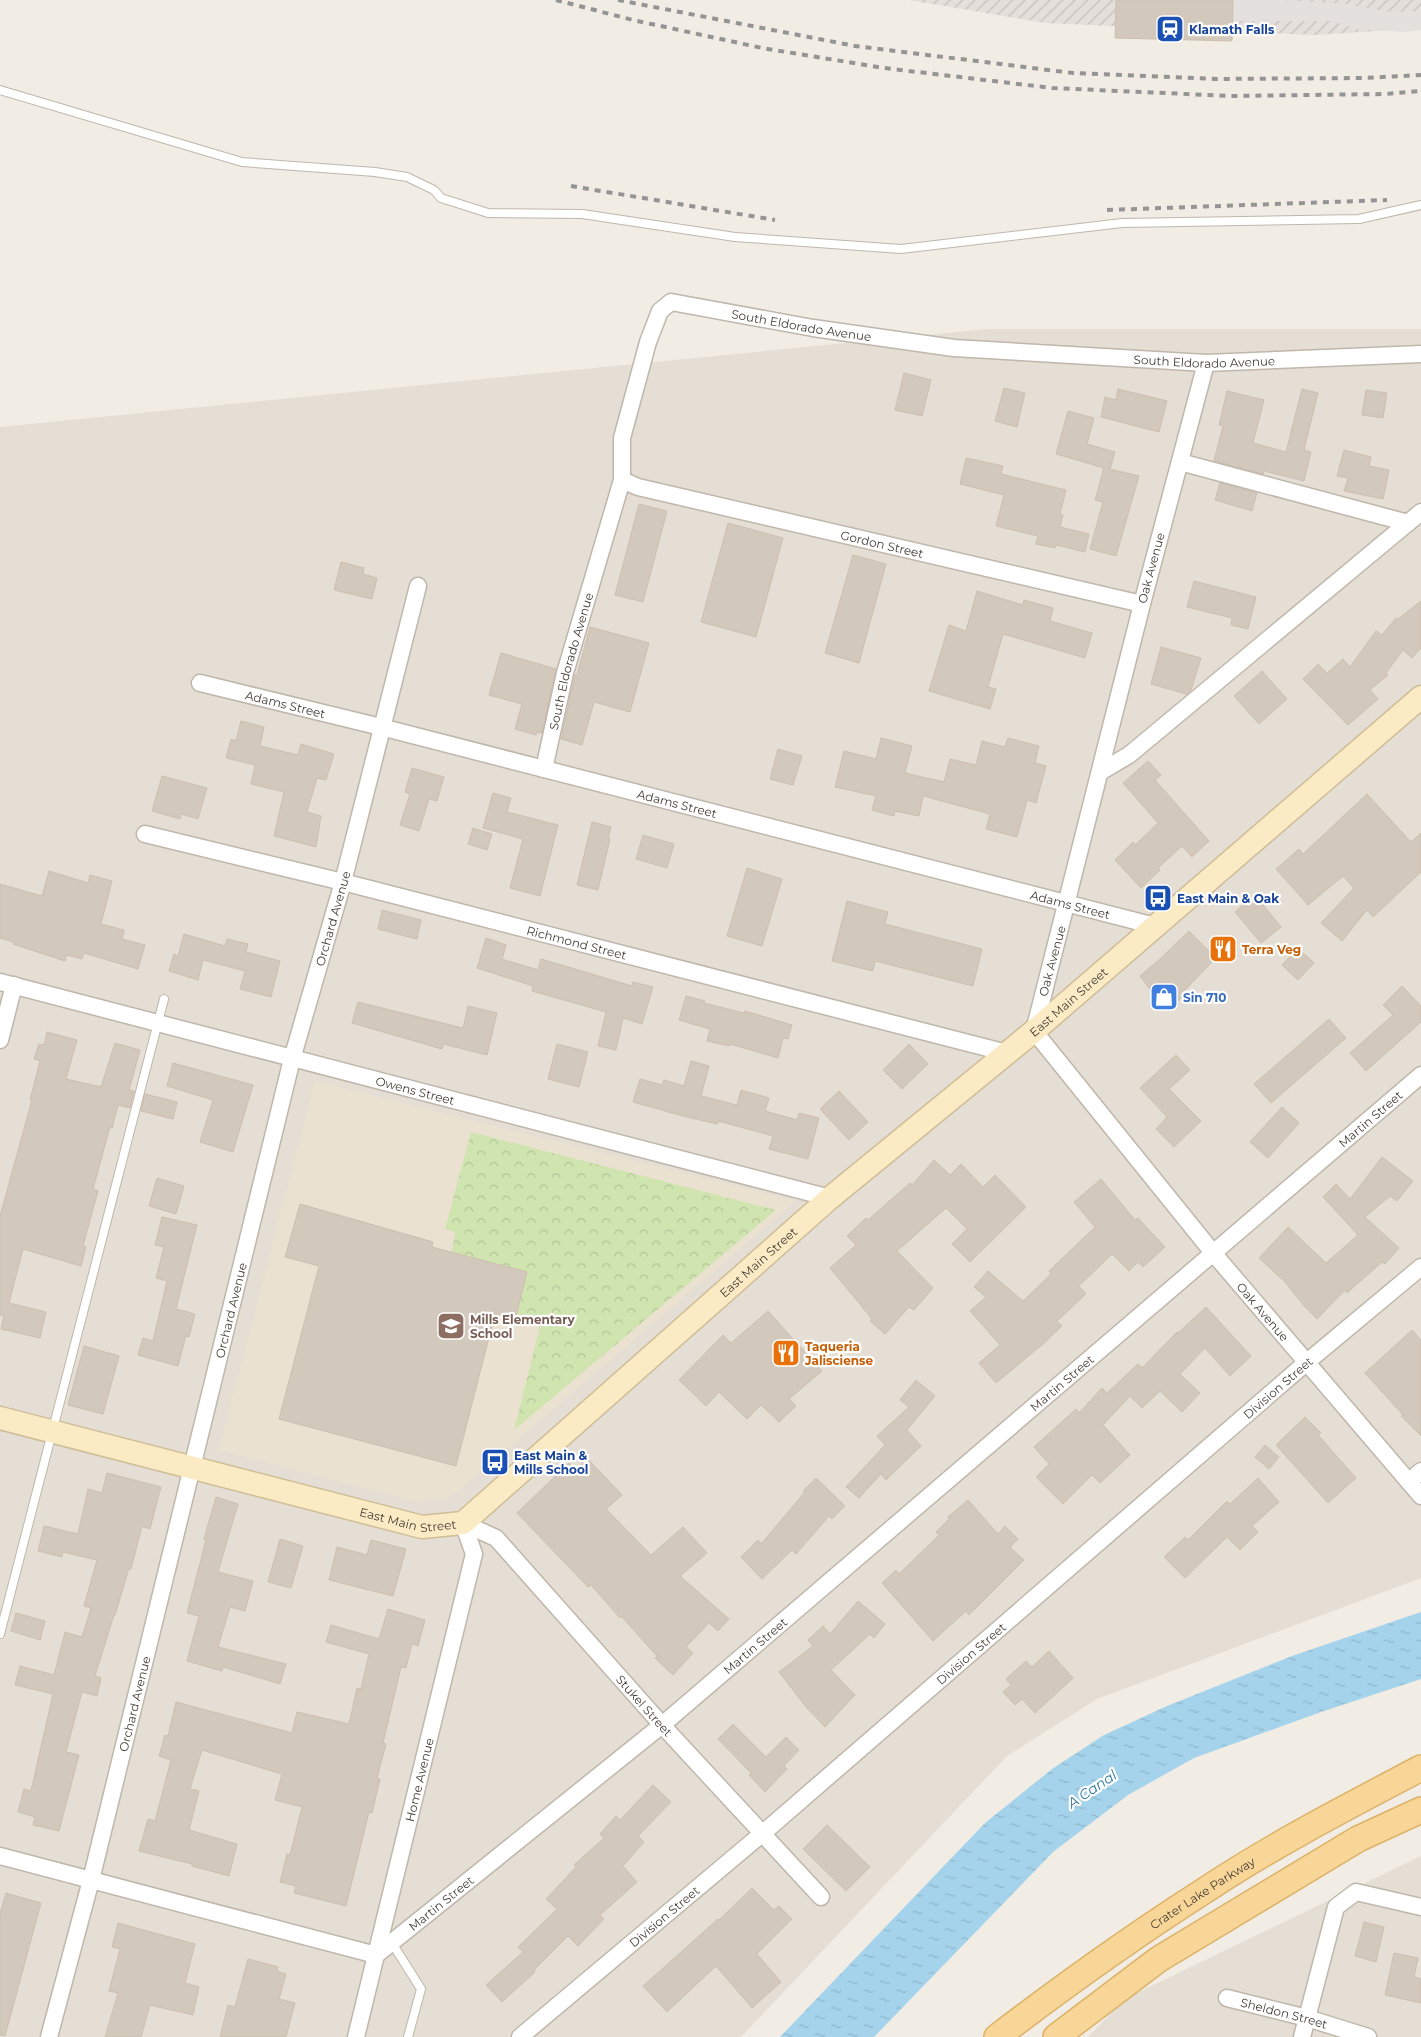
<svg xmlns="http://www.w3.org/2000/svg" width="1421" height="2037" font-family="Montserrat,sans-serif">
	<style>
		.residential { fill: #e5ded4 }
		.industrial { fill: url(#industrial-furrows) }
		.education { fill: #eae1d0 }
		.forest { fill: url(#forest-crowns) }
		.parking { fill: #e3e0dd }
		.water { fill: url(#water-ripples) }
		.building { fill: #d2c8bb; stroke: #cdbfaf }
		.lines { fill: none; stroke-linecap: round; stroke-linejoin: round }
		.lane-casing { stroke: #bfb7ab; stroke-width: 10 }
		.street-casing { stroke: #bfb7ab; stroke-width: 19 }
		.secondary-casing { stroke: #cfbd97; stroke-width: 25 }
		.primary-casing { stroke: #dcb268; stroke-width: 28 }
		.lane { stroke: #fff; stroke-width: 8 }
		.street { stroke: #fff; stroke-width: 16 }
		.secondary { stroke: #fbebc5; stroke-width: 22 }
		.primary { stroke: #f8d697; stroke-width: 25 }
		.rail { stroke: #949494; stroke-width: 4; stroke-dasharray: 6 6; stroke-linecap: butt }
		.labels { text-anchor: middle; dominant-baseline: central; stroke-width: 4.5; stroke-linejoin: round; paint-order: stroke }
		.transit-label { font-size: 12px; font-weight: bold; fill: #164399; stroke: #fff; text-anchor: start }
		.street-label { font-size: 12px; fill: #443d35; stroke: #fff }
		.food-label { font-size: 12px; font-weight: bold; fill: #c56008; stroke: #fff; text-anchor: start }
		.shop-label { font-size: 12px; font-weight: bold; fill: #366cbe; stroke: #fff; text-anchor: start }
		.education-label { font-size: 12px; font-weight: bold; fill: #785e54; stroke: #fff; text-anchor: start }
		.water-label { font-size: 14px; font-style: italic; fill: #337aa1; stroke: #fff }
	</style>
	<defs>
		<pattern id="industrial-furrows" width="10" height="10" patternUnits="userSpaceOnUse" patternTransform="scale(1.25)"><rect width="10" height="10" fill="#e4dfda"/><path d="M-1 1l2-2M0 10L10 0M9 11l2-2" fill="none" stroke="#c5c0bc"/></pattern>
		<pattern id="forest-crowns" width="20" height="18" patternUnits="userSpaceOnUse" patternTransform="scale(1.25)"><rect width="20" height="18" fill="#d0e4b0"/><path d="M2 6a3 3 0 1 1 6 0M12 15a3 3 0 1 1 6 0" fill="none" stroke="#b4c498"/></pattern>
		<pattern id="water-ripples" width="26" height="14" patternUnits="userSpaceOnUse" patternTransform="scale(1.25)"><rect width="26" height="14" fill="#a4d3eb"/><path d="M2 4q2-2 4 0t4 0M15 11q2-2 4 0t4 0" fill="none" stroke="#8eb6ca"/></pattern>
	</defs>
	<rect width="100%" height="100%" fill="#f1ede5"/>
	<!-- residential -->
	<path class="residential" d="M987,329H1421V1578L1097,1699L1007,1756L741,2037H0V427Z
		M1421,1856V2037H1088L1124,1999Z"/>
	<!-- industrial -->
	<path class="industrial" d="M909,0H1421V28L1315,35L1045,23Z"/>
	<!-- education -->
	<path class="education" d="M315,1081L796,1201L452,1496L420,1503L219,1450Z"/>
	<!-- forest -->
	<path class="forest" d="M471,1132L776,1210L514,1430L540,1326L515,1320L527,1272L452,1252L455,1232L445,1229Z"/>
	<!-- parking -->
	<path class="parking" d="M1233,0H1284L1346,4L1389,12L1421,11V30L1404,32L1355,29L1333,21H1232Z"/>
	<!-- water -->
	<path class="water" d="M1421,1612V1679L1321,1712L1194,1758L1128,1795L1053,1852L874,2037H780L985,1823L1052,1769L1104,1735L1167,1706L1292,1656Z"/>
	<!-- building -->
	<path class="building" d="M1116,0H1233L1232,41L1115,38Z
		M904,373L931,380L922,416L895,410Z
		M1004,388L1025,393L1017,427L995,421Z
		M1118,389L1167,401L1159,432L1101,417L1105,397L1116,400Z
		M1302,389L1318,393L1304,450L1311,452L1304,481L1264,471L1263,474L1214,461L1223,426L1219,425L1227,391L1264,400L1253,443L1286,452Z
		M1366,390L1387,393L1383,418L1362,415Z
		M1068,411L1094,418L1087,444L1115,452L1110,469L1139,476L1116,556L1090,549L1103,502L1095,500L1104,468L1056,454Z
		M1344,450L1371,457L1369,466L1389,470L1383,499L1344,491L1348,478L1337,476Z
		M966,458L1003,466L1001,474L1066,490L1060,514L1063,515L1060,527L1089,534L1085,552L1056,545L1055,548L1036,544L1038,536L996,526L1004,495L960,484Z
		M1220,483L1257,493L1252,511L1215,500Z
		M639,504L667,511L643,602L615,595Z
		M728,523L783,538L756,637L701,622Z
		M853,555L886,564L859,663L825,653Z
		M341,562L364,568L363,574L377,578L372,599L334,590Z
		M1194,581L1256,597L1248,629L1231,625L1232,618L1187,607Z
		M977,591L1023,605L1024,600L1053,608L1050,621L1092,633L1085,658L1003,634L988,687L996,689L990,709L929,691L949,625L966,631Z
		M1421,601V648L1412,658L1403,650L1386,673L1388,675L1370,690L1378,699L1348,725L1303,679L1318,664L1327,673L1343,659L1350,667L1376,631L1382,635L1396,618L1398,619Z
		M590,627L649,643L630,712L594,702L582,745L561,739L575,675H577Z
		M1161,647L1201,658L1191,690L1186,694L1151,684Z
		M501,653L556,669L542,733L537,732L536,735L515,729L522,704L489,695Z
		M1262,671L1287,699L1259,724L1234,696Z
		M241,721L264,727L260,746L298,755L301,744L334,754L326,780L317,778L307,812L321,816L316,847L274,836L284,792L251,784L255,765L226,758L231,739L236,741Z
		M881,738L912,746L905,773L944,782L950,759L976,765L982,741L1005,747L1008,738L1039,746L1035,763L1046,766L1036,803L1027,800L1017,837L986,829L990,814L923,796L919,816L895,811L894,816L872,810L876,796L835,787L844,751L876,759Z
		M778,749L802,756L793,785L770,779Z
		M1148,761L1161,775L1155,780L1209,841L1192,857L1182,846L1158,868L1160,870L1141,888L1115,860L1133,842L1135,845L1158,823L1123,783Z
		M412,768L444,777L437,801L429,799L419,831L400,825L410,794L405,792Z
		M162,776L207,788L198,819L181,814L180,819L152,811Z
		M493,793L511,798L507,812L558,825L540,896L510,888L523,839L483,828Z
		M1367,794L1411,842L1421,833V872L1373,917L1367,910L1342,941L1321,923L1354,888L1343,876L1308,905L1276,869L1299,849L1303,854Z
		M592,822L611,827L608,838L610,839L598,890L577,885Z
		M473,828L492,834L487,850L468,844Z
		M643,835L674,844L667,868L636,859Z
		M747,868L782,879L762,946L727,936Z
		M49,871L88,883L90,875L112,881L101,924L124,930L122,939L145,945L138,969L84,953L82,959L66,955L65,961L13,944L14,942L0,938V884L42,896Z
		M1255,895L1281,927L1261,943L1235,912Z
		M847,901L888,912L885,924L982,949L973,986L875,961L873,971L832,961Z
		M382,910L421,920L417,939L378,929Z
		M1189,931L1216,958L1182,993L1184,996L1166,1010L1140,976L1160,959Z
		M184,934L225,946L227,939L248,944L246,952L280,961L271,997L240,989L245,971L203,960L198,980L169,971L174,954L178,956Z
		M486,938L506,945L502,959L538,970L541,959L632,986L633,982L653,987L642,1024L623,1018L616,1050L598,1046L606,1012L532,991L533,986L477,968Z
		M1298,948L1314,963L1298,980L1282,965Z
		M1402,986L1421,1006V1022L1366,1071L1350,1053L1393,1015L1383,1005Z
		M686,996L705,1001L704,1003L744,1013L745,1011L792,1025L788,1039L783,1038L778,1058L730,1044V1046L707,1041L710,1029L679,1020Z
		M358,1002L463,1028L468,1006L497,1013L487,1055L443,1044L442,1049L352,1023Z
		M1329,1019L1346,1038L1271,1103L1254,1084Z
		M47,1032L77,1040L66,1079L101,1087L115,1043L140,1050L129,1090L134,1091L130,1108L118,1105L112,1128L110,1127L93,1189L98,1191L83,1246L86,1247L81,1266L23,1249L9,1303L46,1312L40,1338L1,1329L4,1315H0V1216L32,1100H30L40,1061L34,1059L39,1044L44,1045Z
		M557,1044L588,1052L579,1087L548,1079Z
		M909,1044L928,1064L902,1089L883,1070Z
		M1176,1055L1190,1070L1169,1089L1201,1121L1174,1147L1156,1129L1167,1117L1140,1088Z
		M691,1061L709,1066L701,1096L737,1105L741,1090L769,1098L765,1111L797,1120L799,1113L819,1118L808,1159L769,1149L773,1136L718,1121L717,1124L683,1116L633,1102L640,1079L662,1085L664,1080L684,1086Z
		M173,1063L253,1085L233,1152L200,1142L213,1100L167,1086Z
		M839,1091L868,1122L849,1140L820,1109Z
		M145,1094L177,1102L173,1119L141,1111Z
		M1282,1107L1299,1123L1268,1158L1250,1142Z
		M1382,1157L1413,1181L1397,1201L1390,1196L1365,1217L1399,1248L1385,1264L1382,1262L1347,1293L1345,1290L1317,1319L1305,1307L1285,1282L1259,1258L1288,1227L1326,1263L1358,1235L1323,1197L1336,1184L1350,1199Z
		M934,1160L950,1175L961,1164L983,1187L995,1175L1026,1207L970,1262L952,1244L967,1229L946,1208L897,1251L933,1288L914,1310L909,1307L885,1334L870,1321L872,1319L830,1268L856,1245L847,1236L866,1218L868,1220L910,1183L912,1185Z
		M157,1178L184,1186L176,1214L149,1206Z
		M1101,1179L1135,1220L1138,1218L1165,1247L1143,1267L1138,1262L1129,1271L1112,1254L1079,1286L1086,1294L1057,1321L1062,1326L1043,1344L996,1383L979,1363L1000,1345L970,1311L986,1297L974,1287L988,1271L1023,1301L1051,1274L1049,1271L1095,1227L1074,1202Z
		M300,1204L433,1242L432,1247L527,1272L515,1320L495,1314L456,1466L279,1419L319,1266L285,1257Z
		M162,1217L197,1225L176,1309L195,1314L189,1337L186,1336L178,1366L138,1355L143,1338L153,1341L167,1281L156,1278L164,1247L155,1245Z
		M1206,1307L1251,1356L1230,1376L1205,1348L1180,1374L1200,1393L1182,1412L1160,1391L1142,1408L1130,1396L1103,1425L1130,1455L1100,1483L1092,1475L1063,1504L1036,1477L1049,1464L1034,1447L1076,1409L1079,1413L1102,1388L1107,1393L1138,1364L1142,1368L1177,1332L1178,1333Z
		M768,1311L822,1371L789,1399L796,1406L779,1422L761,1405L747,1419L719,1392L706,1406L679,1380L723,1335L731,1343Z
		M1412,1330L1421,1340V1436L1401,1416L1403,1415L1365,1373Z
		M84,1346L119,1356L103,1414L68,1405Z
		M916,1380L935,1396L907,1430L921,1446L886,1480L881,1474L859,1498L846,1487L885,1445L877,1436L909,1407L900,1400Z
		M1305,1417L1321,1433L1318,1435L1356,1478L1328,1503L1276,1445Z
		M1265,1445L1279,1457L1269,1469L1255,1457Z
		M587,1458L622,1495L606,1509L651,1555L683,1527L707,1553L680,1576L729,1619L718,1631L709,1623L686,1647L693,1653L673,1675L655,1658L657,1656L621,1616L620,1618L591,1585L588,1587L517,1513L569,1463L575,1470Z
		M107,1473L161,1487L150,1529L142,1526L131,1569L129,1568L115,1615H114L95,1676L101,1678L97,1696L82,1692L66,1752L79,1755L59,1831L33,1825L35,1817L18,1812L24,1789L31,1791L53,1694L15,1685L20,1666L54,1675L65,1632L82,1637L91,1608L84,1606L97,1560L63,1552L62,1557L38,1551L44,1526L78,1534L88,1489L102,1493Z
		M816,1478L845,1506L832,1519L829,1516L796,1554L792,1550L762,1579L741,1557L758,1540L761,1544L805,1492L803,1491Z
		M1258,1478L1279,1502L1252,1526L1258,1532L1240,1550L1227,1537L1185,1578L1164,1557L1185,1537L1188,1540L1227,1501L1230,1504Z
		M216,1497L238,1504L218,1572L253,1581L245,1611L230,1607L218,1647L286,1664L280,1684L223,1667L222,1671L187,1661L199,1616L187,1613L206,1540L204,1539Z
		M968,1500L998,1534L1005,1526L1018,1539L1010,1547L1024,1560L969,1615L966,1611L933,1641L882,1583L896,1570L899,1574L939,1535L936,1532L949,1519L948,1517Z
		M280,1539L303,1546L291,1588L268,1582Z
		M371,1540L406,1549L393,1596L329,1580L337,1547L367,1555Z
		M858,1601L885,1624L874,1638L870,1634L831,1670L855,1695L825,1727L806,1707L779,1672L813,1646L808,1640L823,1626L830,1634Z
		M388,1609L425,1620L418,1646L412,1644L406,1668L401,1667L383,1743L386,1744L377,1778L380,1779L372,1813L369,1812L346,1906L294,1893L296,1886L280,1882L287,1854L290,1855L302,1807L275,1800L282,1774L202,1750L190,1789L199,1791L189,1830L237,1844L229,1876L192,1866V1864L139,1851L148,1819L155,1821L171,1760L159,1756L165,1735L168,1736L176,1702L292,1733L297,1712L349,1724L357,1688L361,1689L369,1654L326,1642L331,1625L379,1639Z
		M16,1613L45,1621L40,1640L11,1631Z
		M1049,1651L1073,1678L1035,1713L1022,1699L1015,1705L1003,1692L1011,1685L1006,1679L1026,1661L1032,1667Z
		M733,1724L766,1757L786,1737L799,1750L784,1766L787,1769L765,1792L749,1775L751,1773L718,1739Z
		M653,1785L671,1802L638,1836L644,1842L623,1866L637,1882L600,1915L604,1919L578,1946L568,1936L534,1970L535,1972L502,2002L486,1985L523,1952L518,1947L557,1909L546,1899L576,1867L574,1865L604,1838L600,1834L616,1816L620,1820Z
		M827,1825L870,1867L846,1891L803,1849Z
		M752,1888L774,1910L779,1906L792,1919L757,1954L781,1982L752,2008L716,1966L667,2012L643,1986L718,1919L719,1920Z
		M6,1893L41,1903L5,2036L0,2035V1914Z
		M1364,1922L1384,1927L1376,1962L1355,1956Z
		M118,1923L195,1944L185,1983L199,1987L193,2015L150,2005L141,2037H105L118,1993L109,1991L120,1949L112,1947Z
		M1394,1953L1418,1958L1414,1977L1421,1979V2003L1385,1995Z
		M248,1959L278,1967L277,1971L286,1974L279,1999L295,2003L286,2037H220L228,2005L235,2007Z"/>
	<g class="lines">
		<defs>
			<path id="lane" d="M0,90L242,162L375,172L407,177L434,190L441,198L488,213L582,214L735,237L901,249L1122,223L1359,219L1421,205
				M0,1634L164,999
				M392,1943L421,1989L408,2037"/>
			<g id="street">
				<path id="s1" d="M1206,363L1142,604L1034,1031L1214,1254L1421,1496"/>
				<path d="M1180,462L1408,523"/>
				<path id="s2" d="M622,480L638,487L1142,604"/>
				<path id="s3" d="M200,683L381,727L1155,926"/>
				<path id="s4" d="M544,769L565,673L622,480V438L648,342L660,311L671,302L813,328L954,348L1206,363L1421,354"/>
				<path d="M1100,772L1129,755L1421,512"/>
				<path id="s5" d="M145,834L343,882L1007,1053"/>
				<path id="s6" d="M0,982L830,1198"/>
				<path d="M0,1040L14,985"/>
				<path d="M1409,1482L1421,1471"/>
				<path id="s7" d="M463,1523L496,1538L662,1725L821,1897"/>
				<path id="s8" d="M0,1856L376,1955L662,1725L1421,1075"/>
				<path id="s9" d="M1227,1998L1307,2018L1368,2037"/>
				<path id="s10" d="M49,2037L91,1880L292,1059L343,882L418,586"/>
				<path id="s11" d="M356,2037L474,1554L463,1523"/>
				<path id="s12" d="M520,2037L763,1833L1307,1362L1421,1267"/>
				<path d="M1302,2037L1336,1907L1356,1892L1421,1907"/>
			</g>
			<g id="secondary">
				<path id="s13" d="M0,1418L422,1527L463,1523L830,1198L1034,1031L1421,697"/>
			</g>
			<g id="primary">
				<path id="s14" d="M997,2037C1065,1985 1135,1935 1207,1889C1275,1844 1349,1806 1421,1768"/>
				<path d="M1056,2037L1159,1959L1358,1839L1421,1810"/>
			</g>
		</defs>
		<!-- lane casing -->
		<use href="#lane" class="lane-casing"/>
		<!-- street casing -->
		<use href="#street" class="street-casing"/>
		<!-- secondary casing -->
		<use href="#secondary" class="secondary-casing"/>
		<!-- primary casing -->
		<use href="#primary" class="primary-casing"/>
		<!-- lane -->
		<use href="#lane" class="lane"/>
		<!-- street -->
		<use href="#street" class="street"/>
		<!-- secondary -->
		<use href="#secondary" class="secondary"/>
		<!-- primary -->
		<use href="#primary" class="primary"/>
		<!-- rail -->
		<path class="rail" d="M556,0L633,20L762,48L884,68L1052,88L1231,96L1386,94L1421,91
			M618,0L855,46L1073,73L1216,79L1363,78L1421,75
			M571,186L775,220
			M1107,210L1387,200"/>
	</g>
	<!-- icons -->
	<defs>
		<symbol id="station-square" viewBox="-11 -11 22 22"><rect x="-9" y="-9" width="18" height="18" rx="4" fill="#1a4fb4" stroke="#fff"/><path d="M-3-6H3Q5-6 5-4V2Q5 4 3 4L4.5 6H3L1.5 4h-3L-3 6H-4.5L-3 4Q-5 4-5 2V-4Q-5-6-3-6ZM-3.5-4v3h7v-3ZM-3.5 1v1.5H-2V1ZM2 1v1.5H3.5V1Z" fill="#fff"/></symbol>
		<symbol id="bus-square" viewBox="-11 -11 22 22"><rect x="-9" y="-9" width="18" height="18" rx="4" fill="#1a4fb4" stroke="#fff"/><path d="M-5-6H5V4H4V6H2V4H-2V6H-4V4H-5ZM-3.5-4V0h7V-4ZM-3.5 1.2v1.5H-2V1.2ZM2 1.2v1.5H3.5V1.2Z" fill="#fff"/></symbol>
		<symbol id="restaurant-square" viewBox="-11 -11 22 22"><rect x="-9" y="-9" width="18" height="18" rx="4" fill="#e8710a" stroke="#fff"/><path d="M-5-6h1v4h1v-4h1v4h1v-4h1v5L-1.5 .5V6h-2V.5L-5-1ZM5-6V6H3V1.5H1.5Q1.5-4 5-6Z" fill="#fff"/></symbol>
		<symbol id="shop-square" viewBox="-11 -11 22 22"><rect x="-9" y="-9" width="18" height="18" rx="4" fill="#3f7fe0" stroke="#fff"/><path d="M-5-2.5h2.3a2.7 3.5 0 0 1 5.4 0H5L5.5 6h-11ZM-1.5-2.5h3a1.5 2.3 0 0 0-3 0Z" fill="#fff"/></symbol>
		<symbol id="school-square" viewBox="-11 -11 22 22"><rect x="-9" y="-9" width="18" height="18" rx="4" fill="#8d6e63" stroke="#fff"/><path d="M0-5L7-2L0 1L-7-2ZM-4 1L0 2.5L4 1V4Q0 6-4 4Z" fill="#fff"/></symbol>
	</defs>
	<g fill-rule="evenodd">
		<use href="#station-square" x="1154" y="13" width="32" height="32"/>
		<use href="#bus-square" x="1142" y="882" width="32" height="32"/>
		<use href="#restaurant-square" x="1207" y="933" width="32" height="32"/>
		<use href="#shop-square" x="1148" y="981" width="32" height="32"/>
		<use href="#school-square" x="435" y="1310" width="32" height="32"/>
		<use href="#restaurant-square" x="770" y="1337" width="32" height="32"/>
		<use href="#bus-square" x="479" y="1446" width="32" height="32"/>
	</g>
	<g class="labels">
		<!-- transit labels -->
		<g class="transit-label">
			<text x="1189" y="29">Klamath Falls</text>
			<text x="1177" y="898">East Main &amp; Oak</text>
			<text x="514" y="1455">East Main &amp;<tspan x="514" dy="14">Mills School</tspan></text>
		</g>
		<!-- street labels -->
		<g class="street-label">
			<text stroke="none"><textPath href="#s4" startOffset="621">South Eldorado Avenue</textPath></text>
			<text stroke="none"><textPath href="#s4" startOffset="1026">South Eldorado Avenue</textPath></text>
			<text stroke="none"><textPath href="#s2" startOffset="268">Gordon Street</textPath></text>
			<text transform="translate(1151 568) rotate(-75)">Oak Avenue</text>
			<text stroke="none"><textPath href="#s4" startOffset="111">South Eldorado Avenue</textPath></text>
			<text stroke="none"><textPath href="#s3" startOffset="88">Adams Street</textPath></text>
			<text stroke="none"><textPath href="#s3" startOffset="492">Adams Street</textPath></text>
			<text stroke="none"><textPath href="#s3" startOffset="898">Adams Street</textPath></text>
			<text stroke="none"><textPath href="#s10" startOffset="1154">Orchard Avenue</textPath></text>
			<text stroke="none"><textPath href="#s5" startOffset="445">Richmond Street</textPath></text>
			<text transform="translate(1052 961) rotate(-75)">Oak Avenue</text>
			<text stroke="none"><textPath href="#s13" startOffset="1276">East Main Street</textPath></text>
			<text stroke="none"><textPath href="#s6" startOffset="429">Owens Street</textPath></text>
			<text stroke="none"><textPath href="#s8" startOffset="1688">Martin Street</textPath></text>
			<text stroke="none"><textPath href="#s13" startOffset="871">East Main Street</textPath></text>
			<text stroke="none"><textPath href="#s10" startOffset="749">Orchard Avenue</textPath></text>
			<text stroke="none"><textPath href="#s1" startOffset="1052">Oak Avenue</textPath></text>
			<text stroke="none"><textPath href="#s8" startOffset="1282">Martin Street</textPath></text>
			<text stroke="none"><textPath href="#s12" startOffset="998">Division Street</textPath></text>
			<text stroke="none"><textPath href="#s13" startOffset="421">East Main Street</textPath></text>
			<text stroke="none"><textPath href="#s8" startOffset="878">Martin Street</textPath></text>
			<text stroke="none"><textPath href="#s12" startOffset="592">Division Street</textPath></text>
			<text stroke="none"><textPath href="#s10" startOffset="344">Orchard Avenue</textPath></text>
			<text stroke="none"><textPath href="#s7" startOffset="260">Stukel Street</textPath></text>
			<text stroke="none"><textPath href="#s11" startOffset="265">Home Avenue</textPath></text>
			<text stroke="none"><textPath href="#s14" startOffset="251">Crater Lake Parkway</textPath></text>
			<text stroke="none"><textPath href="#s8" startOffset="472">Martin Street</textPath></text>
			<text stroke="none"><textPath href="#s12" startOffset="188">Division Street</textPath></text>
			<text stroke="none"><textPath href="#s9" startOffset="59">Sheldon Street</textPath></text>
		</g>
		<!-- food labels -->
		<g class="food-label">
			<text x="1242" y="949">Terra Veg</text>
			<text x="805" y="1346">Taqueria<tspan x="805" dy="14">Jalisciense</tspan></text>
		</g>
		<!-- shop labels -->
		<g class="shop-label">
			<text x="1183" y="997">Sin 710</text>
		</g>
		<!-- education labels -->
		<g class="education-label">
			<text x="470" y="1319">Mills Elementary<tspan x="470" dy="14">School</tspan></text>
		</g>
		<!-- water labels -->
		<g class="water-label">
			<text transform="translate(1092 1789) rotate(-34)">A Canal</text>
		</g>
	</g>
</svg>
